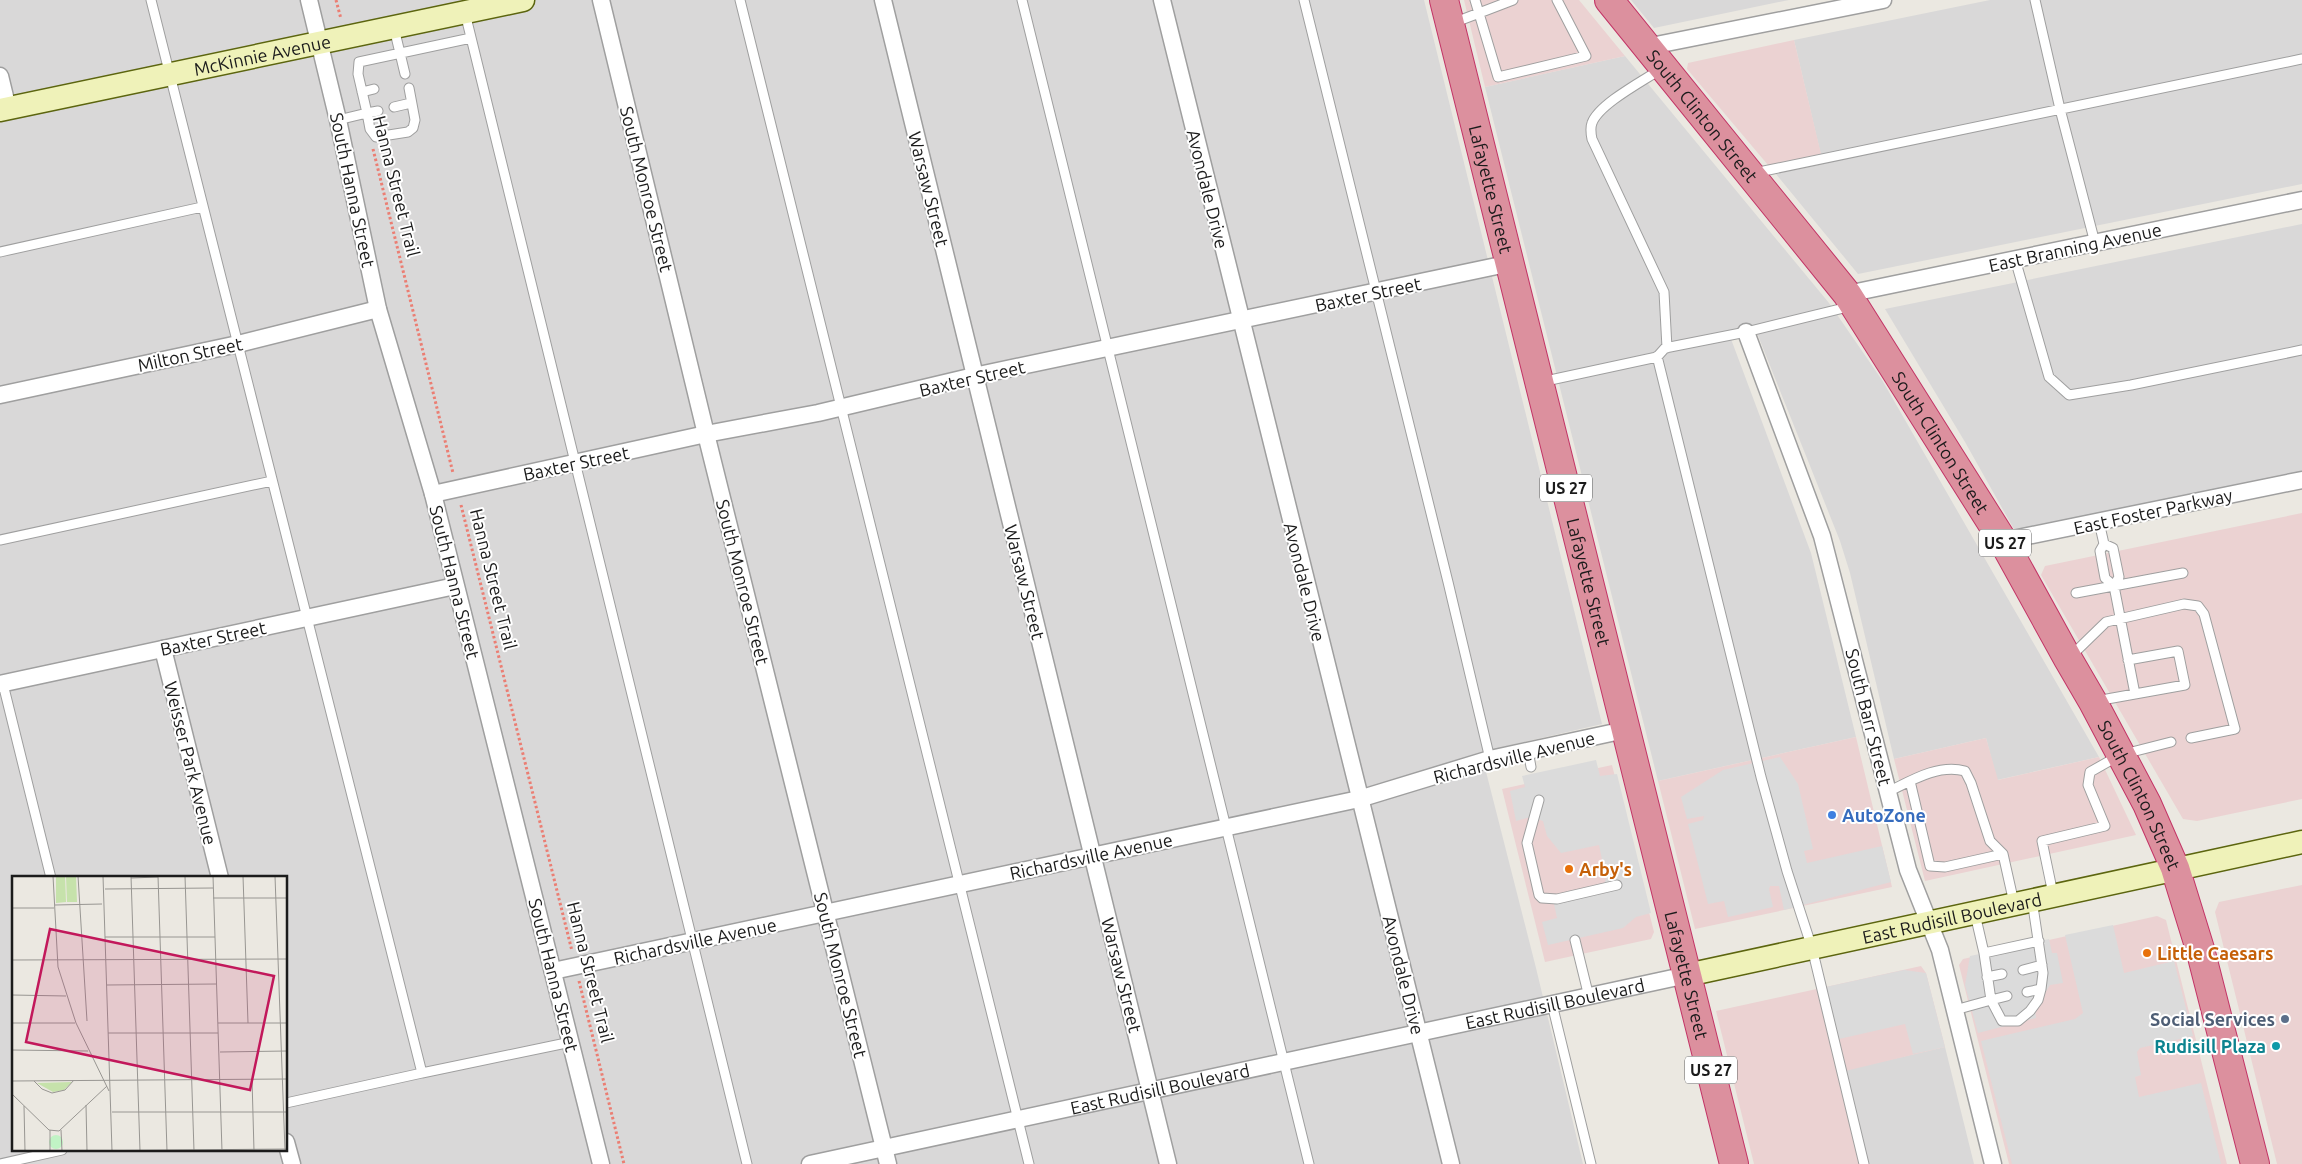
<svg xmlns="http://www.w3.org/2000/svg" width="2302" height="1164" font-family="Ubuntu,sans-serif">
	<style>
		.residential { fill: #d9d8d8; fill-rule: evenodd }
		.commercial { fill: #ebd2d2 }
		.parking { fill: #dbdbdb }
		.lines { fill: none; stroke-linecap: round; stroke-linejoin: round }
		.lane-casing { stroke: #9f9f9f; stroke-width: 11 }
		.street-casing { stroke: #9f9f9f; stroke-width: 19 }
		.secondary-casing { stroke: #5c650f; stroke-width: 25 }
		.highway-casing { stroke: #c33466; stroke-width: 30 }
		.path { stroke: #eb7e73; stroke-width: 3; stroke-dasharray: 2.5 2.5; stroke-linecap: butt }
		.lane { stroke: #fff; stroke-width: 9 }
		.street { stroke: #fff; stroke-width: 16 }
		.secondary { stroke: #eff2b9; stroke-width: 22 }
		.highway { stroke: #dc909e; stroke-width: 28 }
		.shop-dot { fill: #3f7fe0; stroke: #fff; stroke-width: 2 }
		.food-dot { fill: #e8710a; stroke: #fff; stroke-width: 2 }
		.service-dot { fill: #5c6f8a; stroke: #fff; stroke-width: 2 }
		.culture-dot { fill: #0f9aa8; stroke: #fff; stroke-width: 2 }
		.labels { text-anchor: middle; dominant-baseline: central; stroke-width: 4; stroke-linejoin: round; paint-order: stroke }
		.shield { fill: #fff; stroke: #5f5f5f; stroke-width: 1 }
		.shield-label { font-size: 16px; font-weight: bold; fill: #1b1b1b }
		.street-label { font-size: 18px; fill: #1b1b1b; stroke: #fff }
		.shop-label { font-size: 18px; font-weight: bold; fill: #366cbe; stroke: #fff; text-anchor: start }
		.food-label { font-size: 18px; font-weight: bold; fill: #c56008; stroke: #fff; text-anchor: start }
		.service-label { font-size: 18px; font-weight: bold; fill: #4e5e75; stroke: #fff; text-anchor: end }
		.culture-label { font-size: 18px; font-weight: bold; fill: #0d838f; stroke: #fff; text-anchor: end }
		.inset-road { fill: none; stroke: #989692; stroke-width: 1 }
		.view { fill: #c2185b; fill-opacity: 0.15; stroke: #c2185b; stroke-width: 2.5 }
		.inset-edge { fill: none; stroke: #1b1b1b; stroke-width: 2.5 }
	</style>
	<rect width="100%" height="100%" fill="#ebe8e1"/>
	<!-- residential -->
	<path class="residential" d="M0,0H1424L1602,724L1481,752L1536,968L1583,1164H0ZM14,878H286V1150H14Z
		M1631,0H1789L1654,28Z
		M1990,0H2302V184L1858,274L1776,174L1823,164L1794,40Z
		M1625,56L1829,303L1882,380L2099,757L1997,780L1986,738L1894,759L1850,573L1840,541L1757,333L1731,339L1811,553L1856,737L1658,781L1485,87Z
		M2302,224V472L2015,531L1965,442L1885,309Z
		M1945,1047L1974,1164H1869L1845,1070Z"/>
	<!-- commercial -->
	<path class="commercial" d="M1464,0H1579L1625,56L1485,87Z
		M1794,40L1821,154L1768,165L1687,69L1688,63Z
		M2302,513V799L2197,821L2183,819L2041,575L2045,566Z
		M1856,737L1892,887L1695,929L1658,781Z
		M1986,738L1998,780L2099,757L2136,835L1925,881L1894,759Z
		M1612,765L1654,932L1651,939L1545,962L1502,789Z
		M2302,885V1164H2277L2215,912L2219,902Z
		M2157,916L2166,920L2227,1164H2009L1959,965L1963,959Z
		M1921,966L1926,973L1945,1047L1837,1073L1859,1164H1754L1716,1011Z"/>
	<!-- parking -->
	<path class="parking" d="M1780,757L1798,784L1813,849L1804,851L1807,863L1882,846L1891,882L1784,910L1779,886H1770L1769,889L1773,907L1728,917L1724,901L1708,904L1688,824L1703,820L1704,816L1687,819L1681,797L1723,770Z
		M1596,760L1600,776L1617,774L1651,913L1636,917L1623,928L1548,945L1542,922L1557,918L1554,904L1605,893L1604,884L1606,879L1599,845L1561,853L1547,836L1543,821L1531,817L1516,821L1510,791L1525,787L1522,776Z
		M2113,925L2124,973L2174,961L2193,1036L2140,1048L2137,1052L2141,1075L2135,1077L2139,1097L2201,1083L2221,1164H2012L1981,1041L2075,1019L2083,1013L2065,935Z
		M2049,939L2052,953H2057L2063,983L2050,985L2035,1009L2036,1018L1978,1033L1965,985L1970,956Z
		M1904,970L1926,973L1945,1047L1913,1054L1905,1024L1839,1039L1826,987Z"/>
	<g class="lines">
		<defs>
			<path id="lane" d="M151,0L422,1073L571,1042
				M740,0L1029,1164
				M1022,0L1309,1164
				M1304,0L1448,582L1490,759
				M1475,0L1498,77L1586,56L1557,0
				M2035,0L2060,109L2095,243
				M465,13L747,1164
				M1453,23L1513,0
				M394,28L405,74
				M1661,69C1643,81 1599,104 1592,123C1590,128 1591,134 1592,139L1664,292L1667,348
				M362,92L374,89
				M394,107L411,103
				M378,111L367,113L358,74L359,62L471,38
				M338,120L367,113L370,129L376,137L408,132L413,128L415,120L409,88
				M1754,173L2302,59
				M0,252L202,207
				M2015,259L2049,377L2069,395L2131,385L2302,350
				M1657,356L1761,777L1787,871L1812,948L1864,1164
				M1541,382L1657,357L1665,348L1746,332L1852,306
				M2099,522L2104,544L2100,551L2105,578L2114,586L2135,694
				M0,540L272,481
				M2104,544L2113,548L2119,577L2114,586
				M2076,593L2183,573
				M2070,657L2106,622L2184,604L2198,606L2204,614L2235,729L2191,738
				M3,684L51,878
				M2096,701L2185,685L2178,651L2128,660
				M1528,751L1531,767
				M1910,781L1930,866L1945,867L2003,854
				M1888,792C1912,780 1938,764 1965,771L1971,783L1990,841L2003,854L2014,903
				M1539,800L1527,843L1539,895L1542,898L1557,899L1617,885
				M2053,894L2042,841L2105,826L2088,785L2090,772L2120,755L2171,742
				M1975,914L1984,953
				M1575,940L1589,997
				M2023,970L2042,965
				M1987,977L2002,974
				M2027,992L2041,989
				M2007,996L1991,1000L1984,953L2039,941
				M1552,1004L1591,1164
				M1955,1010L1991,1000L2002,1021H2018L2030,1011L2038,1000L2041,989L2043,973L2032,900
				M286,1103L422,1073
				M0,1164L62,1150"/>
			<g id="street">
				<path d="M309,0L338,120L378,309L433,494L601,1164"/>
				<path d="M601,0L706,434L888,1164"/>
				<path d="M883,0L1168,1164"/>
				<path d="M1162,0L1451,1164"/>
				<path d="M1646,47L1883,0"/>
				<path d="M0,76L8,109"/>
				<path d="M1847,294L2302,200"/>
				<path d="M1746,332L1822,536L1908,870L1940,950L1993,1164"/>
				<path d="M0,395L238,344L378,309"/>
				<path d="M433,494L706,434L818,413L974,376L1511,263"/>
				<path d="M2003,541L2302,480"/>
				<path d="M163,649L220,878"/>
				<path d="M0,684L455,586"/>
				<path d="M553,971L1359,799L1490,759L1625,730"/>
				<path d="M286,1142L292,1164"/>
				<path id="s1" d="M810,1164L1687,975"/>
			</g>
			<g id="secondary">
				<path id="s2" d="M0,110L523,0"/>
				<path id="s3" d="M1687,975L2302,842"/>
			</g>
			<g id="highway">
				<path id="s4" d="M1444,0L1734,1164"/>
				<path id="s5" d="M1609,0L1847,294L2003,541L2068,659L2093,702L2147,804L2175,868L2200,949L2255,1164"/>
			</g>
		</defs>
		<!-- lane casing -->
		<use href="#lane" class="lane-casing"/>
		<!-- street casing -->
		<use href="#street" class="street-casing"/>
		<!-- secondary casing -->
		<use href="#secondary" class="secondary-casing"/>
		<!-- highway casing -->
		<use href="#highway" class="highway-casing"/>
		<!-- path -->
		<path class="path" d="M336,0L341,19
			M373,149L453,473
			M461,505L572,951
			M579,981L624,1164"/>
		<!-- lane -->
		<use href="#lane" class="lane"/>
		<!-- street -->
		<use href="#street" class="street"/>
		<!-- secondary -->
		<use href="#secondary" class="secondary"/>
		<!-- highway -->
		<use href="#highway" class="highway"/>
	</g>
	<!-- markers -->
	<circle class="shop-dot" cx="1832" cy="815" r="5"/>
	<g class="food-dot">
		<circle cx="1569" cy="869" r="5"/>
		<circle cx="2147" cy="953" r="5"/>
	</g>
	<circle class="service-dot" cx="2285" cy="1019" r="5"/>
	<circle class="culture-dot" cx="2276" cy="1046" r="5"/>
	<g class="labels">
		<!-- shield labels -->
		<g class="shield">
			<rect x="1540" y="474.5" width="52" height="27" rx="4"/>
			<rect x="1979" y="529.5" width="52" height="27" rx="4"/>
			<rect x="1685" y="1056.5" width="52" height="27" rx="4"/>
		</g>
		<g class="shield-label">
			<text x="1566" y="488">US 27</text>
			<text x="2005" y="543">US 27</text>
			<text x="1711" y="1070">US 27</text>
		</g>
		<!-- street labels -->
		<g class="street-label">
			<text stroke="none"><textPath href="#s2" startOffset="268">McKinnie Avenue</textPath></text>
			<text stroke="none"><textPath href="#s5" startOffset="149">South Clinton Street</textPath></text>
			<text transform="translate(397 186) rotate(76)">Hanna Street Trail</text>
			<text transform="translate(647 189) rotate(76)">South Monroe Street</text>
			<text transform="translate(929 189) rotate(76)">Warsaw Street</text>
			<text transform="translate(1208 189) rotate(76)">Avondale Drive</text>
			<text stroke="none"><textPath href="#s4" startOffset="195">Lafayette Street</textPath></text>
			<text transform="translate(353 190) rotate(78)">South Hanna Street</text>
			<text transform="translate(2075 247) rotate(-12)">East Branning Avenue</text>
			<text transform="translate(1368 294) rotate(-12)">Baxter Street</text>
			<text transform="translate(190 354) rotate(-12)">Milton Street</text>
			<text transform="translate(972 378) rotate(-13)">Baxter Street</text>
			<text stroke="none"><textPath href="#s5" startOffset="554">South Clinton Street</textPath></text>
			<text transform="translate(576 463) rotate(-12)">Baxter Street</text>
			<text transform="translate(2153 511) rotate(-12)">East Foster Parkway</text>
			<text transform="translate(494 579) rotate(76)">Hanna Street Trail</text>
			<text transform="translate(455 582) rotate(76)">South Hanna Street</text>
			<text transform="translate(743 582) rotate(76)">South Monroe Street</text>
			<text transform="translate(1025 582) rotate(76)">Warsaw Street</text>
			<text transform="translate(1305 582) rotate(76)">Avondale Drive</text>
			<text stroke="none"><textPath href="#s4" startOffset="600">Lafayette Street</textPath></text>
			<text transform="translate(213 638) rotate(-12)">Baxter Street</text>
			<text transform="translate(1869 717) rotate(76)">South Barr Street</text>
			<text transform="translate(1514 757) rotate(-14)">Richardsville Avenue</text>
			<text transform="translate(191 763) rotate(76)">Weisser Park Avenue</text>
			<text stroke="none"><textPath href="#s5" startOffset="959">South Clinton Street</textPath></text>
			<text transform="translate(1091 856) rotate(-12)">Richardsville Avenue</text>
			<text stroke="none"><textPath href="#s3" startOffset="271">East Rudisill Boulevard</textPath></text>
			<text transform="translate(695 941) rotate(-12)">Richardsville Avenue</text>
			<text transform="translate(591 972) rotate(76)">Hanna Street Trail</text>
			<text transform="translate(554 975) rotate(76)">South Hanna Street</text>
			<text transform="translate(841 975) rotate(76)">South Monroe Street</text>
			<text transform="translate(1122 975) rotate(76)">Warsaw Street</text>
			<text transform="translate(1404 975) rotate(76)">Avondale Drive</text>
			<text stroke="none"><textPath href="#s4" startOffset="1005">Lafayette Street</textPath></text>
			<text stroke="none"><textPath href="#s1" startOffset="762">East Rudisill Boulevard</textPath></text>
			<text stroke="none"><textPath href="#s1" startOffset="358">East Rudisill Boulevard</textPath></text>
		</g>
		<!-- shop labels -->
		<g class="shop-label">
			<text x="1842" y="815">AutoZone</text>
		</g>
		<!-- food labels -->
		<g class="food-label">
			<text x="1579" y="869">Arby's</text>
			<text x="2157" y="953">Little Caesars</text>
		</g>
		<!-- service labels -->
		<g class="service-label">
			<text x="2275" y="1019">Social Services</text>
		</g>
		<!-- culture labels -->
		<g class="culture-label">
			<text x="2266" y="1046">Rudisill Plaza</text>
		</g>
	</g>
	<!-- overview -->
	<g transform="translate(12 876)">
		<rect width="275" height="275" fill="#ebe8e1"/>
		<path d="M44,0H53L54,26L44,27ZM54,0H64L65,26H55ZM60,206L52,214L41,216L25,207Z" fill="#c6e2ab"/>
		<path d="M37 266a7 7 0 1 1 14 0a7 7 0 1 1-14 0Z" fill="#c1f3c5"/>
		<path class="inset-road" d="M41,0L46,91L64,147L97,215M66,0L75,145M91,0L100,275M119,0L128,275M146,0L155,275M173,0L182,275M201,0L210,275M231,0L236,147M263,0L273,275M119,2L146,1M93,13L201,12M201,22H275M43,29L90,28M0,32H42M93,61H203M0,84L275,83M95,109L204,108M0,119L54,120M0,147H63M206,147H275M96,157H206M0,174L76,175M208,176L275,175M240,203L242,275M0,205L275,203M22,205L30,213L40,217L53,214L62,204M0,218L37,254L47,255L95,210M74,229L75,275M12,230L13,275M100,236H275M38,254V275M49,254L50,275M57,275L275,273"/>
		<path class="view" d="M38,53L262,100L238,214L14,166Z"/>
		<rect width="275" height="275" class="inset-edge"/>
	</g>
</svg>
